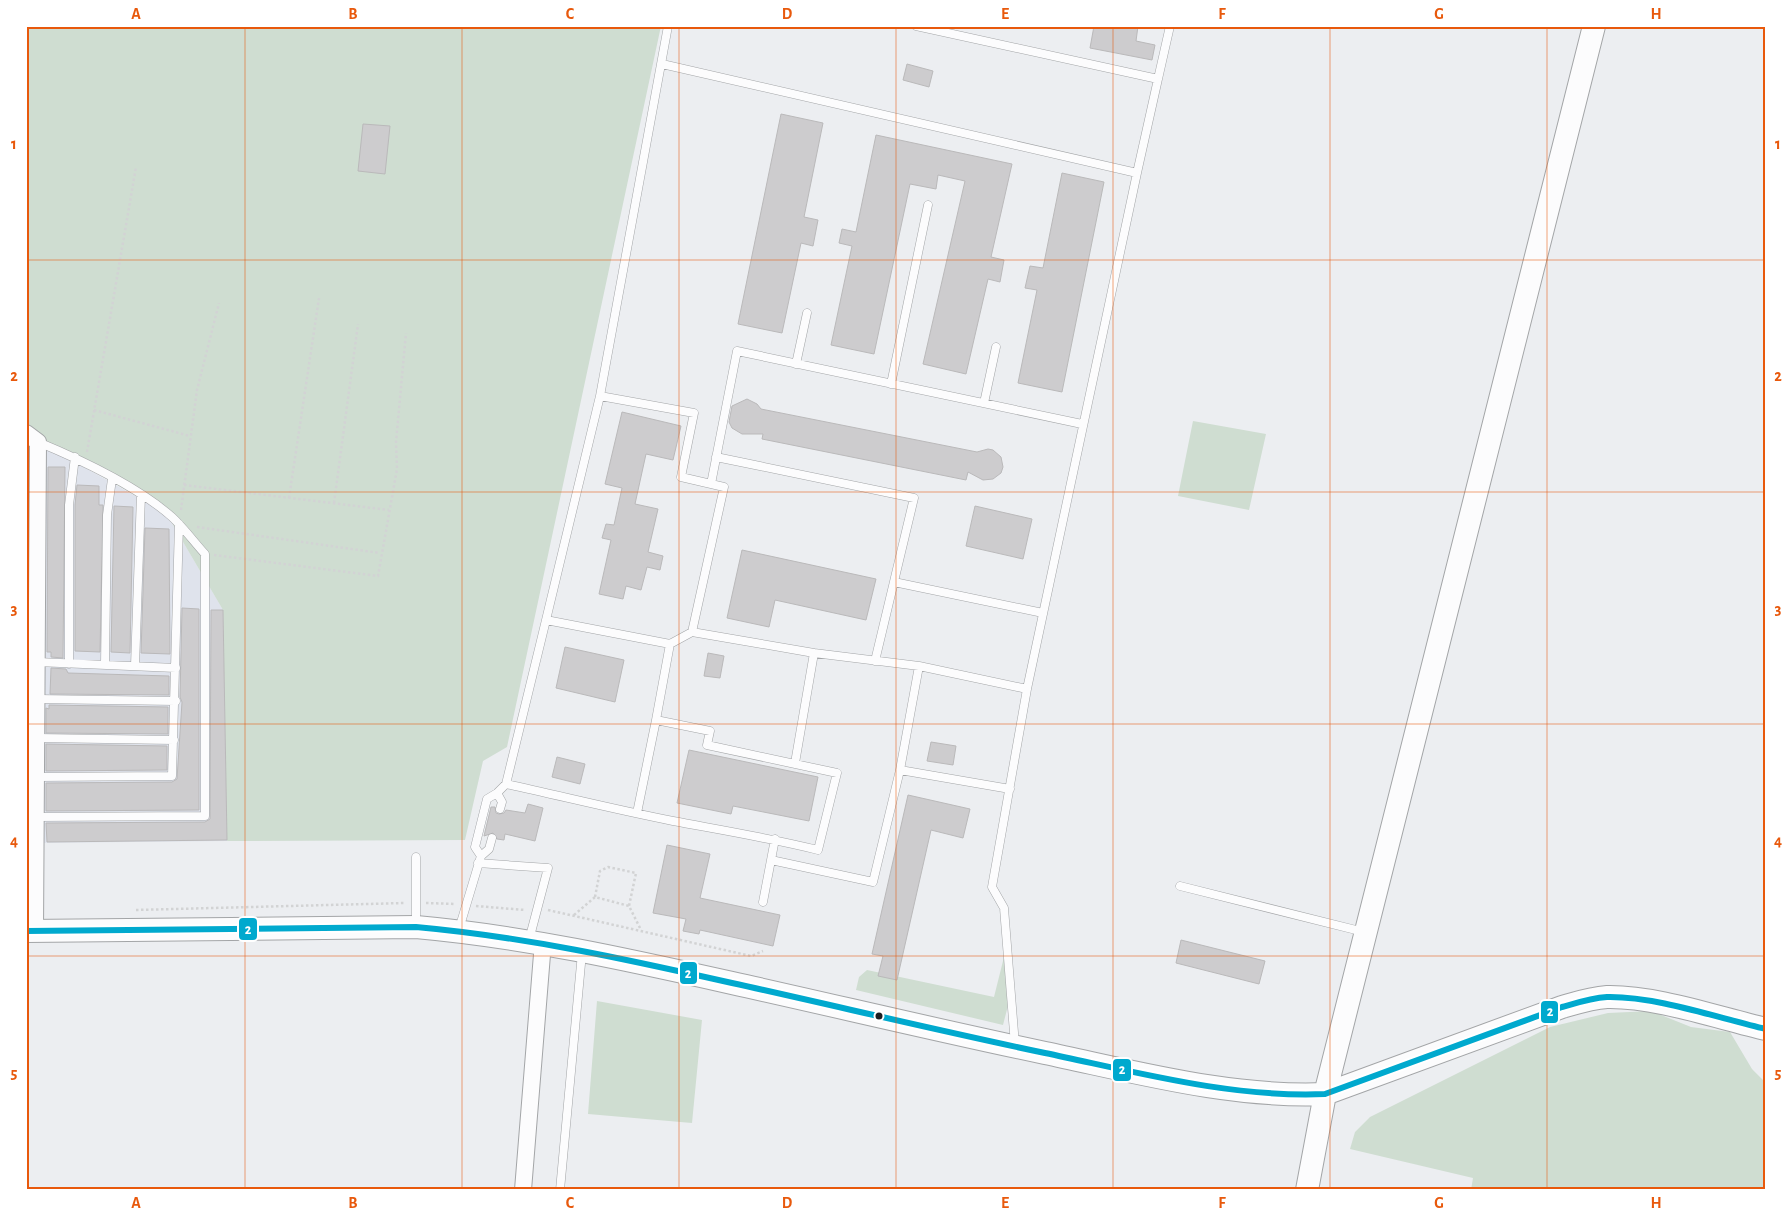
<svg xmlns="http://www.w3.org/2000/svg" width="1792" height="1216" font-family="'Alegreya Sans',sans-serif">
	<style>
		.built { fill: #dfe3ec }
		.green { fill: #cfddd1 }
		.building { fill: #cdccce; stroke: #bab9ba }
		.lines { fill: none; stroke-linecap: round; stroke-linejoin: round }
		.lane-casing { stroke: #a3a5a7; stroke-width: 9 }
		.street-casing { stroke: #a3a5a7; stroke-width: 18 }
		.secondary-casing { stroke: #a3a5a7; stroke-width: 24 }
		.path { stroke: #d2d3d4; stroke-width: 2.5; stroke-dasharray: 2.5 2.5; stroke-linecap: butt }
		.lane { stroke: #fcfcfd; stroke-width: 8 }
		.street { stroke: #fcfcfd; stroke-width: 16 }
		.secondary { stroke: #fcfcfd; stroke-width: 22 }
		.bus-1-casing { stroke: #fff; stroke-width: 10 }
		.bus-1 { stroke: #00a9ce; stroke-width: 6 }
		.grid { fill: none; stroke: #e8590c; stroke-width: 1; stroke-opacity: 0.55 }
		.bus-dot { fill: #1d1e21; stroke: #fff; stroke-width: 2 }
		.line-badge { stroke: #fff; stroke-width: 2 }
		.badge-label { font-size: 14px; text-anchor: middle; font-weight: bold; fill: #fff }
		.neatline { fill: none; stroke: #e8590c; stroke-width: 2 }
		.grid-label { font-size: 16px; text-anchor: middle; font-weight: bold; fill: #e8590c }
	</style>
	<rect width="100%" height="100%" fill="#eceef1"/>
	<!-- built -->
	<path class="built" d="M26,435L166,513L223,610L227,841L36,843L38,521L26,520Z"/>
	<!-- green -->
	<path class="green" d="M26,26H661L507,747L483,761L465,840L227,841L223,610L166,513L26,433Z
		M1193,421L1266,434L1249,510L1178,496Z
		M26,520L38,521L28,918H26Z
		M1007,945L1011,994L1003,1025L856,990L859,977L867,970L994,997Z
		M597,1001L702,1020L692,1123L588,1114Z
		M1651,1011L1691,1027L1730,1032L1752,1069L1766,1083V1190H1471L1473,1178L1350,1149L1355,1132L1370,1117L1550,1027L1608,1013Z"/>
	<!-- building -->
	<path class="building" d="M1094,26H1138L1136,41L1155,45L1152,60L1090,48Z
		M907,64L933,71L929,87L903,80Z
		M781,114L823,123L804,217L818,220L813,246L801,243L782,333L738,324Z
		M363,124L390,126L385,174L358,171Z
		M876,135L1012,164L991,257L1004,260L1000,282L988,279L966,374L923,364L965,181L938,175L936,189L910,184L874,354L831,345L852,246L839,243L842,229L856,232Z
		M1062,173L1104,182L1062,392L1018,383L1037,290L1025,288L1030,266L1043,268Z
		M747,399L757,404L761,409L977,452L988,449L993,450L1001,457L1003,467L1001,473L993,479L983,480L968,472L966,480L762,439L763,434H742L732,428L729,422L732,406Z
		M622,412L681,426L673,460L646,454L635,504L658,509L648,552L663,556L660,570L647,567L641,590L626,586L623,599L599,594L611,540L602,538L606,524L614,525L622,488L605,484Z
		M48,467H65L63,658L51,657V652H47Z
		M77,485L99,486V505H103L100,652L75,651V505Z
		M114,506L133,507L130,653L111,652Z
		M975,506L1032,519L1023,559L966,546Z
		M145,528L169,529L170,654L141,653Z
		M742,550L876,579L866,620L775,600L769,627L727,618Z
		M182,608L199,609V810L46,811V783L172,782L177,779L182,702L180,697Z
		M211,610H223L227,840L47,842L46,823L205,822L210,819Z
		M565,647L624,660L615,702L556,688Z
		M708,653L724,656L720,678L704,676Z
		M51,668L66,669L68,673L169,676V695L50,694Z
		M49,705L168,707V734L46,733V708L49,709Z
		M931,742L956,746L953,765L927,761Z
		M46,744L167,746V770L46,771Z
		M689,750L818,777L809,821L733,806L731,814L677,803Z
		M557,757L585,764L580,784L552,777Z
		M908,795L970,809L963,838L931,830L897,980L878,976L883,956L872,954Z
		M528,804L543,808L535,841L505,834L504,840L497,839L493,833L484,836L491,807H495L496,813L499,814L504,813L506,810L525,813Z
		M667,845L710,854L700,898L780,915L773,946L700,930L699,934L683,931L686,919L653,913Z
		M1181,940L1265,961L1259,984L1176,963Z"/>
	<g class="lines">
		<defs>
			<path id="lane" d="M662,64L1137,173L1158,79L916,26
				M1158,79L1170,26
				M796,364L807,313
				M891,384L928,205
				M600,396L694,413L681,477L724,487L692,632L670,644L546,620L600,396L668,26
				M984,403L996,347
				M716,457L914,498L875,661
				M711,484L737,351L1082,424
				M894,582L1043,613
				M692,632L814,653L795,763
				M814,653L919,666L1027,689L1137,173
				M37,662L176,668
				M69,664V505L75,457
				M105,665L107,515L112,479
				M135,666L141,495
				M919,666L900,770L1010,789
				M37,699L176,701
				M656,720L670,644
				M37,738L174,740
				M37,777L172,776L179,524
				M506,784C561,796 617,810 673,821C721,830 770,838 818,850L837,773L707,745L710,731L656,720L637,813
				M497,793L502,802L500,809
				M36,817L205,816V554C194,542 184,528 172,517C138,487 79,459 38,442
				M481,856L475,847L487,799L497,793L506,784L546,620
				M416,857V925
				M771,860L873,882L900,770
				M478,863L548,868L529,940
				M1180,886L1364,932
				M763,902L775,839
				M459,929L481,856L489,849L492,838
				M1015,1045L1004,908L992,887L1027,689
				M560,1190L582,953"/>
			<path id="street" d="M26,433L38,442L35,931
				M523,1190L543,942"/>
			<path id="secondary" d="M26,931L416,927C526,937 625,959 732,983C836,1006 940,1031 1045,1053C1136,1072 1231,1098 1325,1094L1562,1007C1576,1003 1591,998 1607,997C1656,996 1718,1018 1766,1029
				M1307,1190L1325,1094L1594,26"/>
		</defs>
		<!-- lane casing -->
		<use href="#lane" class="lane-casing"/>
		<!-- street casing -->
		<use href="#street" class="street-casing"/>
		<!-- secondary casing -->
		<use href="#secondary" class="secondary-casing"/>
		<!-- path -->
		<path class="path" d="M94,410L190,436
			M87,452L136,167
			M184,485L389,510
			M289,498L319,298
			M334,503L358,324
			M181,510L197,390L219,303
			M197,527L380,553
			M214,555L378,576L397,469L396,442L406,333
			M595,897L600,871L608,867L636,873L629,906
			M426,903L455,904
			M476,906L525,910
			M136,910L405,903
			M548,910L751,956L763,951
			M574,915L595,897L629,906L641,930"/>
		<!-- lane -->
		<use href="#lane" class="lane"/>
		<!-- street -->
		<use href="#street" class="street"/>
		<!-- secondary -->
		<use href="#secondary" class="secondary"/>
		<defs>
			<path id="bus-1" d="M26,931L416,927C526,937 625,959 732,983C836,1006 940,1031 1045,1053C1136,1072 1231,1098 1325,1094L1562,1007C1576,1003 1591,998 1607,997C1656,996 1718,1018 1766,1029"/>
		</defs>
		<!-- bus-1 casing -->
		<use href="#bus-1" class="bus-1-casing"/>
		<!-- bus-1 -->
		<use href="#bus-1" class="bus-1"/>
	</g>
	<!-- grid -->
	<path class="grid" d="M245,26V1190M462,26V1190M679,26V1190M896,26V1190M1113,26V1190M1330,26V1190M1547,26V1190M26,260H1766M26,492H1766M26,724H1766M26,956H1766"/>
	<!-- markers -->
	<circle class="bus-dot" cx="879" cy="1016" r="4.5"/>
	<g class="line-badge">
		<rect x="238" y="917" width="20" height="24" rx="5" fill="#00a9ce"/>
		<rect x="679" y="961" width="19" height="24" rx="5" fill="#00a9ce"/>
		<rect x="1540" y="1000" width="19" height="24" rx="5" fill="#00a9ce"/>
		<rect x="1112" y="1058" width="20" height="24" rx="5" fill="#00a9ce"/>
	</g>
	<g class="badge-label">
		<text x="248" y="934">2</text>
		<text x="688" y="978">2</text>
		<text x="1550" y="1016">2</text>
		<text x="1122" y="1074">2</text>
	</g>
	<!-- border -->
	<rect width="1792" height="1216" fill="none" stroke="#ffffff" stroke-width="55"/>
	<rect x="28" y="28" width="1736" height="1160" class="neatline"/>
	<g class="grid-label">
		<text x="136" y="19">A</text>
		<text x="353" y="19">B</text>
		<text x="570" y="19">C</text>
		<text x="787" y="19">D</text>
		<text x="1005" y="19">E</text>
		<text x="1222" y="19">F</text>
		<text x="1439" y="19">G</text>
		<text x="1656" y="19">H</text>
		<text x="14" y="149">1</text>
		<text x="1778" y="149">1</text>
		<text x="14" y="381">2</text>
		<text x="1778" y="381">2</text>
		<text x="14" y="614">3</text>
		<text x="1778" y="614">3</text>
		<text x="14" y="846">4</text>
		<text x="1778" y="846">4</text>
		<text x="14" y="1078">5</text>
		<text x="1778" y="1078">5</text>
		<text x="136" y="1208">A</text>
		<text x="353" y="1208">B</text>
		<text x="570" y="1208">C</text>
		<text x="787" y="1208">D</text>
		<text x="1005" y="1208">E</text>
		<text x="1222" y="1208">F</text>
		<text x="1439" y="1208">G</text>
		<text x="1656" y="1208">H</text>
	</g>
</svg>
